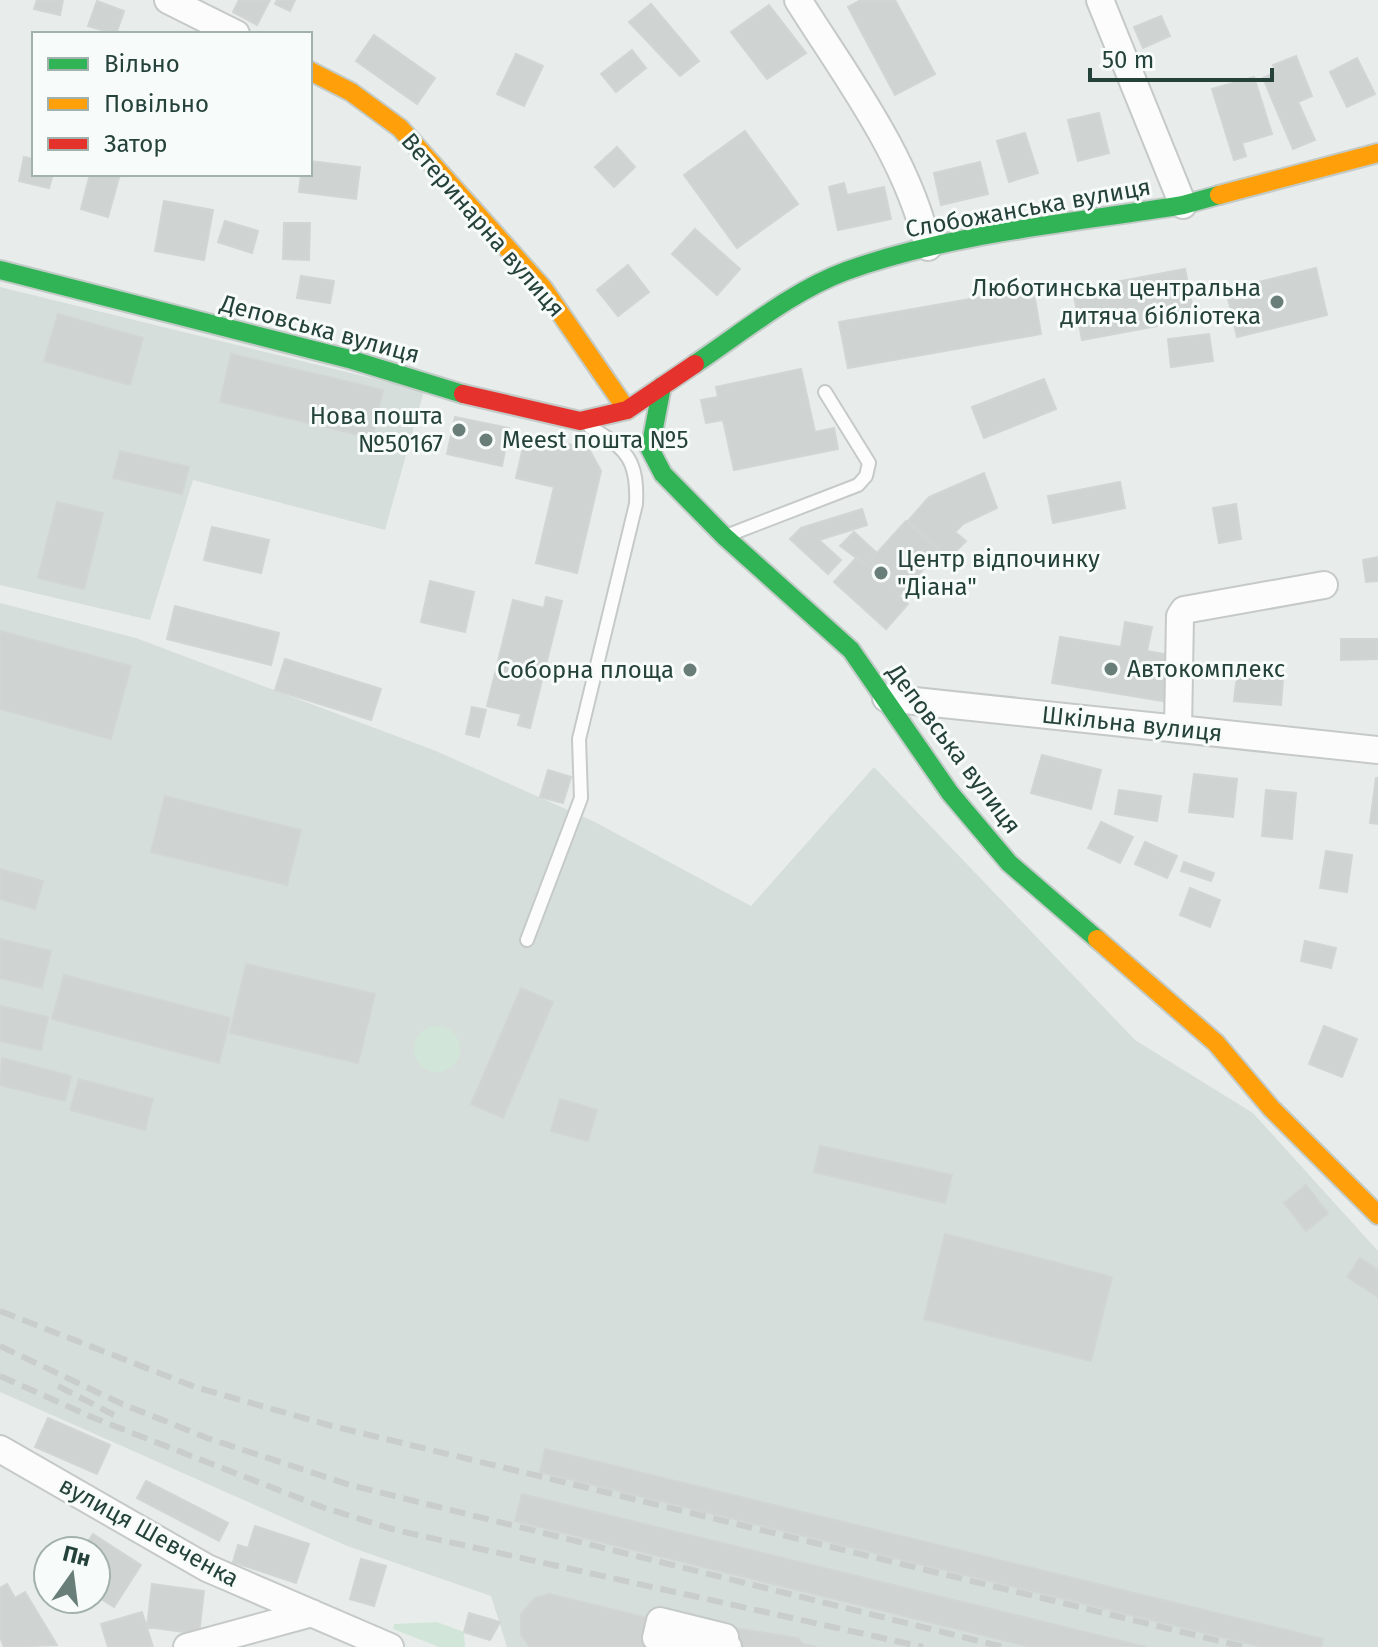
<svg xmlns="http://www.w3.org/2000/svg" width="1378" height="1647" font-family="'Fira Sans',sans-serif">
	<style>
		.built { fill: #d6dedb }
		.green { fill: #d1e6d8 }
		.building { fill: #cfd4d2; stroke: #d1d6d4; stroke-width: 2 }
		.lines { fill: none; stroke-linecap: round; stroke-linejoin: round }
		.lane-casing { stroke: #c5cac8; stroke-width: 16 }
		.street-casing { stroke: #c5cac8; stroke-width: 30 }
		.fast-casing { stroke: #c3cbc8; stroke-width: 22 }
		.slow-casing { stroke: #c3cbc8; stroke-width: 22 }
		.jam-casing { stroke: #c3cbc8; stroke-width: 22 }
		.lane { stroke: #fcfcfc; stroke-width: 12 }
		.street { stroke: #fcfcfc; stroke-width: 26 }
		.fast { stroke: #30b455; stroke-width: 18 }
		.slow { stroke: #ff9f0a; stroke-width: 18 }
		.jam { stroke: #e5322d; stroke-width: 18 }
		.rail { stroke: #c9cdcc; stroke-width: 6; stroke-dasharray: 16 8; stroke-linecap: butt }
		.poi-dot { fill: #697e78; stroke: #f7fbf9; stroke-width: 3 }
		.labels { text-anchor: middle; dominant-baseline: central; stroke-width: 6; stroke-linejoin: round; paint-order: stroke }
		.street-label { font-size: 24px; fill: #24423a; stroke: #f7fbf9 }
		.poi-label { font-size: 24px; fill: #24423a; stroke: #f7fbf9; text-anchor: end }
	</style>
	<rect width="100%" height="100%" fill="#e8edeb"/>
	<!-- built -->
	<path class="built" d="M0,287L424,391L385,530L193,480L150,620L0,585Z
		M0,603L136,638L436,751L595,822L751,906L874,767L1135,1040L1253,1113L1378,1251V1647H507L491,1596L347,1546L0,1392Z"/>
	<!-- green -->
	<path class="green" d="M414 1049a23 23 0 1 1 46 0a23 23 0 1 1-46 0Z
		M437,1622L464,1632L465,1647H439L393,1629L394,1624Z"/>
	<!-- building -->
	<path class="building" d="M37,0H63L60,15L34,9Z
		M239,0H270L257,25L233,12Z
		M277,0H295L290,11L275,4Z
		M861,0H895L935,74L895,95L848,7Z
		M97,1L124,11L116,34L88,26Z
		M651,4L699,61L680,76L629,22Z
		M769,5L806,53L767,79L731,32Z
		M1161,16L1170,36L1143,48L1134,27Z
		M374,35L435,78L417,104L356,61Z
		M632,50L646,68L616,92L601,74Z
		M516,54L543,66L524,106L497,94Z
		M1296,56L1312,96L1298,102L1315,140L1293,149L1263,78L1276,72L1273,65Z
		M1357,58L1375,94L1347,107L1330,72Z
		M1254,77L1272,134L1242,143L1246,156L1234,160L1212,89Z
		M1099,113L1109,153L1078,161L1068,120Z
		M745,131L798,204L737,248L684,175Z
		M1025,133L1038,173L1009,182L997,141Z
		M617,147L635,167L614,187L595,167Z
		M24,157L34,159V174H53L49,188L19,181Z
		M310,161L360,167L356,199L299,192L301,174H310Z
		M980,162L988,194L941,205L934,173Z
		M90,174H120L108,217L81,209Z
		M844,183L847,195L884,187L891,219L838,230L829,187Z
		M164,201L213,210L204,260L155,251Z
		M225,221L258,231L252,253L218,242Z
		M284,223H310L309,260L283,259Z
		M695,229L740,269L717,295L672,254Z
		M628,265L649,292L618,316L597,290Z
		M1316,268L1327,315L1237,337L1226,290Z
		M1185,269L1195,319L1082,340L1073,290Z
		M301,276L334,281L330,303L297,298Z
		M1033,288L1041,334L848,368L839,322Z
		M58,314L143,338L130,385L44,361Z
		M1209,334L1213,361L1171,367L1168,339Z
		M231,354L383,390L372,438L220,402Z
		M801,369L815,432L834,428L838,449L734,470L723,420L706,423L701,400L718,397L716,387Z
		M1044,379L1056,409L984,438L972,407Z
		M455,417L509,428L502,466L447,454Z
		M526,434L589,449L601,471L577,573L536,563L554,487L516,478Z
		M120,451L189,467L182,494L113,478Z
		M984,473L997,508L963,524L955,532L966,541L949,558L908,521L929,497Z
		M1120,482L1125,508L1053,523L1048,496Z
		M57,502L103,513L84,589L38,578Z
		M1236,504L1241,539L1219,543L1213,508Z
		M862,509L867,525L819,540L841,560L828,574L790,539L801,528Z
		M906,521L940,551L899,596L908,604L886,629L834,582L857,557L866,565Z
		M212,527L269,540L261,573L204,560Z
		M854,532L877,553L866,565L840,546Z
		M1378,557V581L1366,582L1363,560Z
		M430,581L474,592L465,632L421,622Z
		M546,597L562,601L530,728L518,725L521,714L487,706L513,600L544,608Z
		M175,606L279,633L271,665L167,639Z
		M1125,622L1152,627L1147,651L1170,655L1163,701L1052,683L1060,637L1121,647Z
		M0,631L131,666L111,739L0,709Z
		M1341,639H1377V659L1341,660Z
		M285,659L381,689L371,720L275,690Z
		M1237,675L1283,679L1281,705L1234,701Z
		M472,707L486,710L479,737L466,734Z
		M1042,755L1101,770L1091,809L1031,793Z
		M548,770L571,777L563,803L540,797Z
		M1194,774L1237,779L1233,817L1189,812Z
		M1376,778H1378V824L1370,823Z
		M1119,790L1161,796L1157,821L1115,814Z
		M1266,790L1296,793L1292,839L1262,836Z
		M165,796L301,830L287,885L151,852Z
		M1101,822L1133,837L1120,863L1088,848Z
		M1145,842L1177,856L1167,878L1135,864Z
		M1326,851L1352,855L1347,892L1320,888Z
		M1184,862L1214,873L1211,881L1181,871Z
		M0,869L43,881L35,909L0,899Z
		M1190,888L1220,900L1210,927L1180,915Z
		M0,939L51,951L42,988L0,978Z
		M1305,941L1336,948L1331,968L1301,961Z
		M246,964L375,994L358,1063L230,1033Z
		M64,975L230,1018L219,1063L52,1019Z
		M521,988L553,1002L503,1118L471,1104Z
		M0,1006L48,1017L41,1050L0,1041Z
		M1324,1026L1357,1039L1342,1077L1309,1064Z
		M2,1058L71,1076L65,1101L0,1085Z
		M79,1079L153,1099L145,1130L70,1110Z
		M560,1099L597,1110L588,1141L551,1131Z
		M820,1146L952,1175L945,1203L814,1172Z
		M1306,1185L1328,1213L1306,1231L1284,1203Z
		M945,1234L1112,1277L1091,1361L924,1319Z
		M1360,1258L1378,1270V1297L1347,1277Z
		M48,1418L110,1445L97,1474L35,1447Z
		M545,1449L1323,1639L1321,1647H1263L540,1472Z
		M146,1481L228,1523L219,1541L137,1498Z
		M522,1494L1146,1647H1031L515,1521Z
		M255,1526L309,1544L296,1583L233,1562L238,1545L248,1548Z
		M93,1534L141,1565L114,1607L96,1596V1551H82Z
		M361,1559L386,1566L374,1606L350,1599Z
		M7,1584L15,1598L25,1592L57,1645L4,1647L0,1637V1588Z
		M152,1584L204,1591L199,1634L147,1627Z
		M549,1594L660,1621L654,1647H530L521,1635V1614L535,1598Z
		M142,1612L153,1647H108L101,1624Z
		M469,1613L500,1622L490,1640L464,1632Z
		M727,1627L798,1638L803,1644L817,1647H728Z"/>
	<g class="lines">
		<defs>
			<path id="lane" d="M731,534L858,485L866,476L869,463L825,392
				M527,940L581,798L579,739L636,504C638,460 627,449 590,427"/>
			<path id="street" d="M168,0L236,34
				M798,0C847,78 907,156 928,247
				M1100,0L1183,205
				M886,698L1378,750
				M1178,729L1180,616L1184,610L1324,585
				M0,1449L207,1568L390,1647
				M187,1647L312,1613
				M698,1647L656,1638L660,1621L725,1637L723,1646L728,1647"/>
			<path id="fast" d="M0,270L349,359L463,394
				M695,364C743,332 792,291 846,271C951,233 1073,223 1183,205L1219,195
				M662,386L650,449L663,474L724,536L851,650L950,793L1009,863L1097,939"/>
			<path id="slow" d="M310,71L351,92L400,128L543,288L627,410
				M1219,195L1378,153
				M1097,939L1216,1043L1271,1108L1378,1215"/>
			<path id="jam" d="M463,394L580,421L627,410L695,364"/>
		</defs>
		<!-- lane casing -->
		<use href="#lane" class="lane-casing"/>
		<!-- street casing -->
		<use href="#street" class="street-casing"/>
		<!-- fast casing -->
		<use href="#fast" class="fast-casing"/>
		<!-- slow casing -->
		<use href="#slow" class="slow-casing"/>
		<!-- jam casing -->
		<use href="#jam" class="jam-casing"/>
		<!-- lane -->
		<use href="#lane" class="lane"/>
		<!-- street -->
		<use href="#street" class="street"/>
		<!-- fast -->
		<use href="#fast" class="fast"/>
		<!-- slow -->
		<use href="#slow" class="slow"/>
		<!-- jam -->
		<use href="#jam" class="jam"/>
		<!-- rail -->
		<path class="rail" d="M0,1311L195,1387L332,1426L1244,1647
			M0,1346L120,1403L207,1438L350,1485L1003,1647
			M0,1376L94,1418L322,1507L395,1530L923,1647
			M58,1386L114,1415"/>
	</g>
	<!-- markers -->
	<g class="poi-dot">
		<circle cx="1277" cy="302" r="8"/>
		<circle cx="459" cy="430" r="8"/>
		<circle cx="486" cy="440" r="8"/>
		<circle cx="881" cy="573" r="8"/>
		<circle cx="1111" cy="669" r="8"/>
		<circle cx="690" cy="670" r="8"/>
	</g>
	<g class="labels">
		<!-- street labels -->
		<g class="street-label">
			<text transform="translate(1028 208) rotate(-10)">Слобожанська вулиця</text>
			<text transform="translate(483 225) rotate(49)">Ветеринарна вулиця</text>
			<text transform="translate(320 329) rotate(15)">Деповська вулиця</text>
			<text transform="translate(1132 724) rotate(6)">Шкільна вулиця</text>
			<text transform="translate(954 749) rotate(53)">Деповська вулиця</text>
			<text transform="translate(149 1532) rotate(29)">вулиця Шевченка</text>
		</g>
		<!-- poi labels -->
		<g class="poi-label">
			<text x="1261" y="288">Люботинська центральна<tspan x="1261" dy="28">дитяча бібліотека</tspan></text>
			<text x="443" y="416">Нова пошта<tspan x="443" dy="28">№50167</tspan></text>
			<text x="502" y="440" text-anchor="start">Meest пошта №5</text>
			<text x="897" y="559" text-anchor="start">Центр відпочинку<tspan x="897" dy="28">"Діана"</tspan></text>
			<text x="1127" y="669" text-anchor="start">Автокомплекс</text>
			<text x="674" y="670">Соборна площа</text>
		</g>
	</g>
	<!-- legend -->
	<rect x="32" y="32" width="280" height="144" fill="#f7fbf9" stroke="#a3b1ad" stroke-width="2"/>
	<rect x="48" y="58" width="40" height="12" fill="#30b455" stroke="#a3b1ad" stroke-width="2"/>
	<text x="104" y="72" font-size="24" fill="#24423a">Вільно</text>
	<rect x="48" y="98" width="40" height="12" fill="#ff9f0a" stroke="#a3b1ad" stroke-width="2"/>
	<text x="104" y="112" font-size="24" fill="#24423a">Повільно</text>
	<rect x="48" y="138" width="40" height="12" fill="#e5322d" stroke="#a3b1ad" stroke-width="2"/>
	<text x="104" y="152" font-size="24" fill="#24423a">Затор</text>
	<!-- north arrow -->
	<g transform="translate(72 1575) rotate(14)"><circle r="38" fill="#f7fbf9" stroke="#a3b1ad" stroke-width="2"/>
	<path d="M0-6L14 30L0 20L-14 30Z" fill="#697e78"/>
	<text y="-12" font-size="22" font-weight="bold" text-anchor="middle" fill="#24423a">Пн</text>
	</g>
	<!-- scale -->
	<path d="M1090 68v12h182v-12" fill="none" stroke="#24423a" stroke-width="4"/>
	<text x="1102" y="68" font-size="24" fill="#24423a" stroke="#f7fbf9" stroke-width="6" paint-order="stroke">50 m</text>
</svg>
